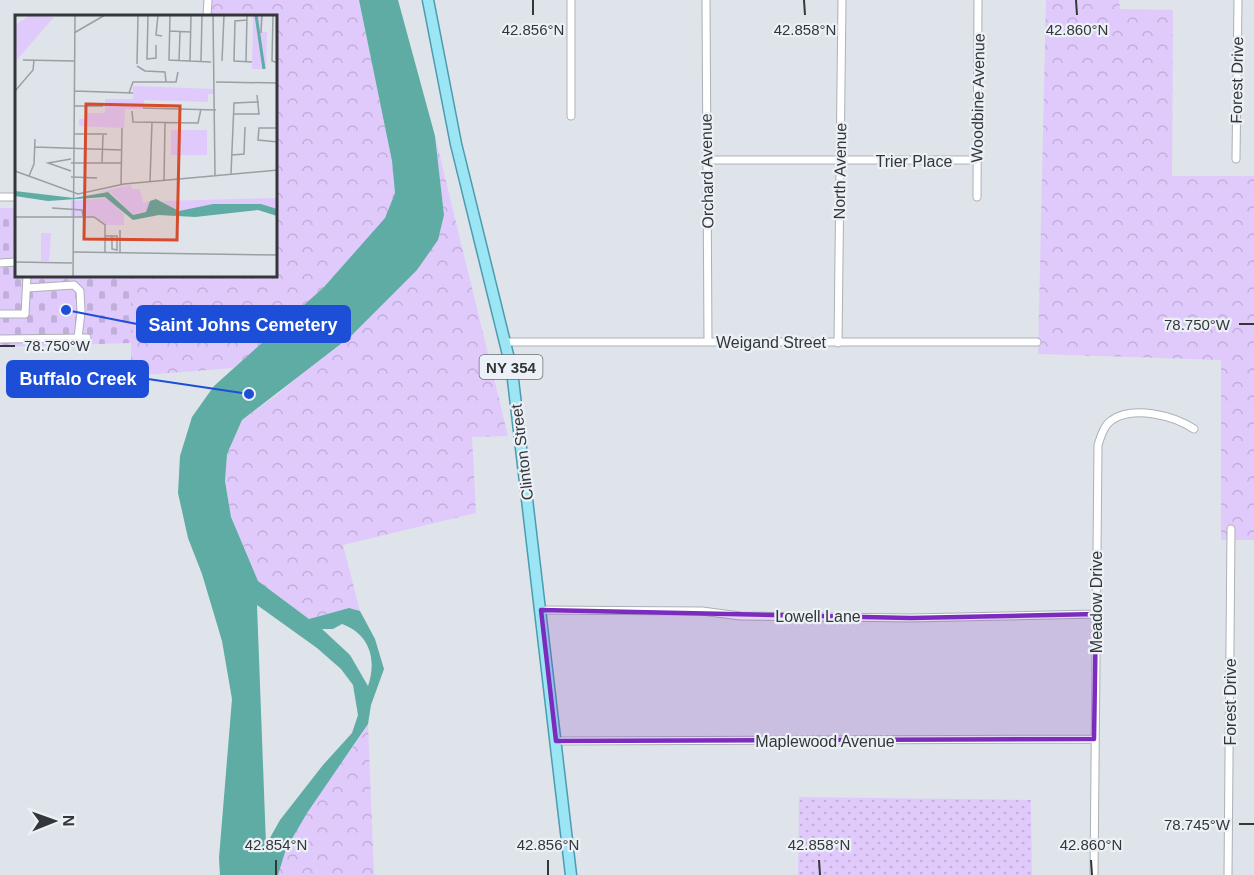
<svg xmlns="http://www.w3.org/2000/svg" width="1254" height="875" font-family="Arial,sans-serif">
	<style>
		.grass { fill: url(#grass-dots) }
		.forest { fill: url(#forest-crowns) }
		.cemetery { fill: url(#cemetery-stones) }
		.water { fill: #5eaca3; fill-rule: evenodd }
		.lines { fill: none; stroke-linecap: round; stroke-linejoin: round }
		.minor-casing { stroke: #acb1b7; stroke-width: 9 }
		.primary-casing { stroke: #4c9caf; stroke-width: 13 }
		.minor { stroke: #fff; stroke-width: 7 }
		.primary { stroke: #9be5f5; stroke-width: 10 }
		.marked { fill: #7b2cbf; fill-opacity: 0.2; stroke: #7b2cbf; stroke-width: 4.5; stroke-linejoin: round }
		.ticks { fill: none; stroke: #343739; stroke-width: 2 }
		.labels { text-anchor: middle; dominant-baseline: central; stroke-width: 4.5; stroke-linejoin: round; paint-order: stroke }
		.shield { fill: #ebf1f6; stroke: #6b6f72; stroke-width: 1.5 }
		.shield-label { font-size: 15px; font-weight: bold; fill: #343739 }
		.street-label { font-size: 16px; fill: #343739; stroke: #ebf1f6 }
		.inset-river { fill: none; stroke: #5eaca3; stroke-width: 3 }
		.inset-road { fill: none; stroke: #9a9fa3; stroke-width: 1.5 }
		.view { fill: #d54b2b; fill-opacity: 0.15; stroke: #d54b2b; stroke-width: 3 }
		.inset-edge { fill: none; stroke: #343739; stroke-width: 3 }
		.ticks-label { font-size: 15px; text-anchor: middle; fill: #343739; stroke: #ebf1f6; stroke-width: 4.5; stroke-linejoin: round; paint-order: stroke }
		.leader { fill: none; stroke: #1d4ed8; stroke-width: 2 }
		.callout-dot { fill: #1d4ed8; stroke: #ebf1f6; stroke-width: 2 }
		.callout { fill: #1d4ed8; stroke: #1d4ed8; stroke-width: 2 }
		.callout-label { font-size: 18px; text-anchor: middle; font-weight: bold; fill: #fff }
	</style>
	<defs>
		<pattern id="grass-dots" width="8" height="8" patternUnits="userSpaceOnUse" patternTransform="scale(1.5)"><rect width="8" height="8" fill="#e0cafc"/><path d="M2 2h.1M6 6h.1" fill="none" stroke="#c1aed9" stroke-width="1.8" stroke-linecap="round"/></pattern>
		<pattern id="forest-crowns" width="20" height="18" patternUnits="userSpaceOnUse" patternTransform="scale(1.5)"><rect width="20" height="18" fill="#e0cafc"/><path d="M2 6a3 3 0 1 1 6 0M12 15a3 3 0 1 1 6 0" fill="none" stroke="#c1aed9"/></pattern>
		<pattern id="cemetery-stones" width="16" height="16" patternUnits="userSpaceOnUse" patternTransform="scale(1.5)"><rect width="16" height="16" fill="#e0cafc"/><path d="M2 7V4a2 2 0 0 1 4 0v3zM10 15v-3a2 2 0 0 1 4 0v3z" fill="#c1aed9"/></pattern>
	</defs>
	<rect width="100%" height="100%" fill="#dee4e9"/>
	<!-- grass -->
	<path class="grass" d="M799,797L1031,800L1032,875H798Z"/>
	<!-- forest -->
	<path class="forest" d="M208,0H359L392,161L395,193L385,218L324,287L234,368L131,376V276H276V16H207Z
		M1046,0H1119L1120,9L1173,10L1172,176H1254V540H1221V360L1038,354Z
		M435,136L508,436L472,437L476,513L343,545L360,611L349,608L309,619L258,581L231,517L225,481L227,454L242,420L278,394L417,270L438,240L444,215Z
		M368,724L374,875H278C290,819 339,773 368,724Z"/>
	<!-- cemetery -->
	<path class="cemetery" d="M0,208H16V276H131V343L0,347Z"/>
	<!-- water -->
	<path class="water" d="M359,0H398L435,136L444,215L438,240L417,270L351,336L242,420L227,454L225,481L231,517L258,581L309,619L349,608L360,611L375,639L384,669L371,705L368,724L307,813L286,849L278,875H220L219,858L232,699L222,641L202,574L188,538L178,493L180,456L192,417L214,386L324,287L385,218L395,193L392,161ZM257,605L317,648L341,669L353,685L358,715L352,733L323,765L280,820L266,845ZM342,624C370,634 377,660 368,686L350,655L322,629H333Z"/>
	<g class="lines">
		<defs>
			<path id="minor" d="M571,0V116
				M706,0L708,342
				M207,16L208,0
				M1236,159L1238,0
				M707,160H977
				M0,197H16
				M977,197L978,0
				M0,263L16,262
				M27,288L74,285L80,291L81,312L78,338
				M0,314H25L27,276
				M0,339L87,338
				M505,342H1037
				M838,343L842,0
				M541,610L702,611L740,616L911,618L1096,614
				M556,741L1094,739
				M1094,875L1098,445C1101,436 1104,425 1112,420C1133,405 1175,416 1194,429
				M1228,875L1231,529"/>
			<path id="primary" d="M428,0L456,144L512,371L571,875"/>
		</defs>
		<!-- minor casing -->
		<use href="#minor" class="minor-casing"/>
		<!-- primary casing -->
		<use href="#primary" class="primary-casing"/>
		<!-- minor -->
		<use href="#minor" class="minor"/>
		<!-- primary -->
		<use href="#primary" class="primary"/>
	</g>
	<!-- marked area -->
	<path class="marked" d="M541,610L911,618L1096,614L1094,739L556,741Z"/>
	<!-- ticks -->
	<path class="ticks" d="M533,0V15M804,0L805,15M1076,0L1077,15M1239,324H1254M0,346H15M1239,824H1254M276,860V875M548,860V875M819,860L820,875M1091,860L1092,875"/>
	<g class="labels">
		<!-- shield labels -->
		<rect class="shield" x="479.5" y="355" width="63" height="24" rx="4.5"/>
		<g class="shield-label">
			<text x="511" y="367">NY 354</text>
		</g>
		<!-- street labels -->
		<g class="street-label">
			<text transform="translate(1237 80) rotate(-89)">Forest Drive</text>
			<text transform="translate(978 98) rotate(-89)">Woodbine Avenue</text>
			<text x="914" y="161">Trier Place</text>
			<text transform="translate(707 171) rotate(-91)">Orchard Avenue</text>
			<text transform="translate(840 171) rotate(-89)">North Avenue</text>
			<text x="771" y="342">Weigand Street</text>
			<text transform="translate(522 452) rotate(-97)">Clinton Street</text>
			<text transform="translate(1096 602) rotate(-90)">Meadow Drive</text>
			<text x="818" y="616">Lowell Lane</text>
			<text transform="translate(1230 702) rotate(-90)">Forest Drive</text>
			<text x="825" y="741">Maplewood Avenue</text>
		</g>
	</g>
	<!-- overview -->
	<g transform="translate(15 15)">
		<rect width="262" height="262" fill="#dee4e9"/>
		<path d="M0,0V10L16,0L39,2L0,47ZM156,115H192V140H156Z" fill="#e0cafc"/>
		<path d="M238,0H247L246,17H252L251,54H237ZM118,71L199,74V79H193V87L129,85V94H110L109,113L64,111V104H72V98H90V84H118ZM116,170L117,174H125L128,188L135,186L131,197L118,200L95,177H84ZM93,183L109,199V210H90L79,202L56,201V186ZM262,183L261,195L246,189H206L164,196L147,186Z" fill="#e0cafc"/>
		<path d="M26,218H36L34,246H26Z" fill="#e0cafc"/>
		<path d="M0,176L59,183L93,177L118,200L131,197L135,186L141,184L164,196L198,189H246L262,194V201L243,195L180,202L144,200L118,205L90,182L33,186L0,181Z" fill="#5eaca3"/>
		<path class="inset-river" d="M241,0L249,54"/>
		<path class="inset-road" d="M133,0L132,44L141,43V30M143,0L141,20L147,21M155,0L154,45L196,47M198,0L200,161M258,0L257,46L263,48M232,5L220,6L219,46L237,47M154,16L176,17M59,18L90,0M246,18L247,0M8,45L59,46M164,46L165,17M175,46L176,0M186,46L187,0M207,46L209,0M231,46L232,0M122,49L123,0M122,51L130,56L150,57L151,67M201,67L263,68M0,76L18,55L19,45M60,76L118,78M114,78L118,67H161L163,57M59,91H88M128,93L201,95M117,96L118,107L183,108L186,94M218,99H244L242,80M263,113H244L243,125L263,127M59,119H92M20,132L107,135M217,140L229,139L230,112M56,148H107M87,148L88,120M0,156L63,179L109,169L263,155M56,156L33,148L56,144M216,159L219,88L244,87M14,161L19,149L20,124M56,162L82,163M149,166L150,108M135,167L137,107M106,170L107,113M37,193L67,195L68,201M0,202H79L90,210V237M90,221H102V235L97,234V221M59,237L263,240M105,238V215M0,247L57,248M58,262L60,0"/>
		<path class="view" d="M71,89L165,91L162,225L69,224Z"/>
		<rect width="262" height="262" class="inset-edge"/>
	</g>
	<g class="ticks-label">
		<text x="533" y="35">42.856°N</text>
		<text x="805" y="35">42.858°N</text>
		<text x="1077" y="35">42.860°N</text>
		<text x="1197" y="330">78.750°W</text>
		<text x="57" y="351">78.750°W</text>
		<text x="1197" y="830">78.745°W</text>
		<text x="276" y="850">42.854°N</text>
		<text x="548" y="850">42.856°N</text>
		<text x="819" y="850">42.858°N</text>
		<text x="1091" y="850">42.860°N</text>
	</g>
	<!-- callouts -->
	<path class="leader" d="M66 310L137 324M249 394L148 379"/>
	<g class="callout-dot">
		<circle cx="66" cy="310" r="6"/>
		<circle cx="249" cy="394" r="6"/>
	</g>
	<g class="callout">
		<rect x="137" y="306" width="213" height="36" rx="6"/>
		<rect x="7" y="361" width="141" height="36" rx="6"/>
	</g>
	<g class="callout-label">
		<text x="243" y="331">Saint Johns Cemetery</text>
		<text x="78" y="385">Buffalo Creek</text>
	</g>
	<!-- north arrow -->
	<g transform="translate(54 821) rotate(89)" stroke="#ebf1f6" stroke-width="4.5" paint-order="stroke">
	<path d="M0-4.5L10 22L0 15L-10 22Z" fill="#343739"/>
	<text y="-9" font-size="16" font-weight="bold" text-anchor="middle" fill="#343739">N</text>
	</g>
</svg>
